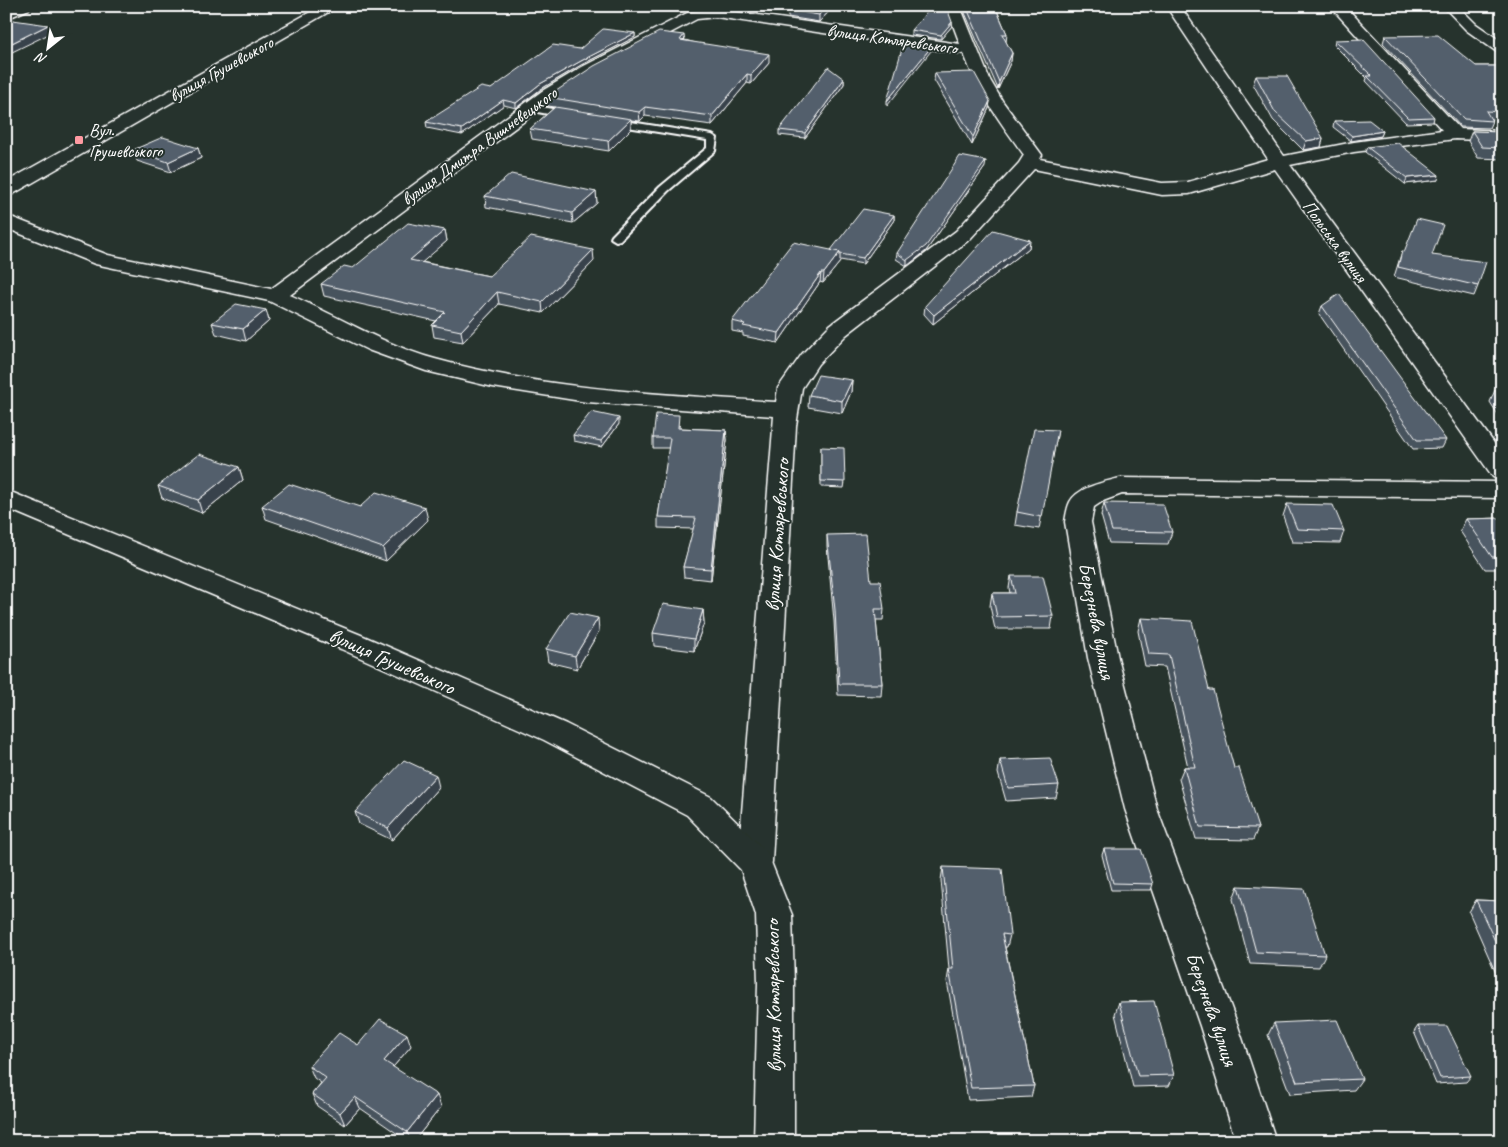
<svg xmlns="http://www.w3.org/2000/svg" width="1508" height="1147" font-family="Caveat,sans-serif">
	<style>
		.lines { fill: none; stroke-linecap: round; stroke-linejoin: round }
		.lane-casing { stroke: #fff; stroke-width: 4 }
		.street-casing { stroke: #fff; stroke-width: 3 }
		.secondary-casing { stroke: #fff; stroke-width: 3 }
		.lane { fill: #26332d; fill-rule: evenodd }
		.street { fill: #26332d; fill-rule: evenodd }
		.secondary { fill: #26332d; fill-rule: evenodd }
		.wall { fill: #47525d; stroke: #fff }
		.shaded-wall { fill: #39424c; stroke: #fff }
		.building { fill: #525f6c; stroke: #fff }
		.poi-dot { fill: #ff9aa2; stroke: #26332d; stroke-width: 2 }
		.labels { text-anchor: middle; dominant-baseline: central; stroke-width: 4; stroke-linejoin: round; paint-order: stroke }
		.far-street-label { font-size: 18px; fill: #fff; stroke: #26332d }
		.far-poi-label { font-size: 18px; fill: #fff; stroke: #26332d; text-anchor: start }
		.street-label { font-size: 21px; fill: #fff; stroke: #26332d }
	</style>
	<rect width="100%" height="100%" fill="#26332d"/>
	<filter id="ink" filterUnits="userSpaceOnUse"><feTurbulence type="fractalNoise" baseFrequency=".02" numOctaves="2"/><feDisplacementMap in="SourceGraphic" scale="10" xChannelSelector="R" yChannelSelector="G"/><feConvolveMatrix kernelMatrix="1 2 1 2 8 2 1 2 1" color-interpolation-filters="sRGB"/></filter>
	<g filter="url(#ink)">
		<g class="lines">
			<defs>
				<path id="lane" d="M530,105L569,112L574,115L569,118L527,110V106Z
					M612,119L712,135L717,138L715,151L668,191L620,240L616,241L611,238L612,236L660,187L707,148V140L609,124L607,122Z"/>
				<path id="street" d="M12,6H31L29,9L6,19V9Z
					M946,6H960L990,80L1003,102L1042,155L1040,159L1162,183L1188,182L1268,159L1166,6H1180L1284,156L1354,142L1442,130L1330,6H1345L1460,129L1502,131V141L1455,139L1354,152L1290,165L1502,454V480L1493,477L1275,169L1189,194L1162,195L1034,169L970,239L846,335L818,364L802,388L796,426L772,862L767,872L755,876L743,872L738,862L774,416L587,402L493,387L426,371L368,350L269,301L95,264L6,228V215L108,255L271,289L542,91L582,67L689,12L716,9L960,44ZM716,17L964,54C978,92 1000,122 1024,155L1019,163L956,231L830,325L802,354L778,388L776,402C662,394 546,390 435,359C384,345 338,316 290,295L554,99L594,73L697,19Z
					M1443,6H1458L1476,24L1502,42V54L1497,52L1466,30Z
					M1120,478L1502,482V498L1122,494L1103,501L1094,507L1091,522L1118,658L1157,809L1238,1026L1276,1141H1236L1200,1026L1125,809L1088,658L1065,522C1066,516 1067,508 1070,502C1078,487 1104,482 1120,478Z"/>
				<path id="secondary" d="M321,6H339L13,194L6,196V182Z
					M6,490L361,635L566,724L711,797L767,852L792,915L794,983V1141H754L758,983L756,915L741,870L687,815L544,740L341,649L6,508Z"/>
			</defs>
			<!-- lane casing -->
			<use href="#lane" class="lane-casing"/>
			<!-- street casing -->
			<use href="#street" class="street-casing"/>
			<!-- secondary casing -->
			<use href="#secondary" class="secondary-casing"/>
			<!-- lane -->
			<use href="#lane" class="lane"/>
			<!-- street -->
			<use href="#street" class="street"/>
			<!-- secondary -->
			<use href="#secondary" class="secondary"/>
		</g>
		<!-- wall -->
		<path class="wall" d="M788,6H834L819,22L788,17Z
			M962,6H1000V8H996L1007,34L1006,42L1012,53L1011,61L998,89Z
			M952,22V26L941,39L911,35V30Z
			M635,33V37L581,65L541,89L516,108L504,105L462,135L427,128L426,122L491,89L580,49Z
			M1385,36L1476,66H1502V119H1491L1492,121L1489,128L1461,127L1383,43Z
			M685,40L769,63L751,84L747,83L712,125L645,116L640,121L631,120V129L609,151L532,139L530,129L555,107L548,106L547,97Z
			M1335,40L1434,117L1433,122L1406,123L1366,81L1367,78L1334,45Z
			M935,73L990,101L989,108L972,145L934,80Z
			M1256,76L1323,138L1321,147L1303,150L1273,120L1253,84Z
			M844,79V84L805,138L779,135V130Z
			M1334,121L1383,131L1381,136L1351,141L1333,127Z
			M1472,131L1502,132V159L1478,158L1468,141Z
			M1367,147L1438,180L1405,184L1365,152Z
			M198,148L201,158L171,172L137,161L133,150Z
			M985,167L926,251L907,266L896,259L897,253Z
			M596,192L597,203L573,223L486,207L485,196Z
			M894,215V220L863,264L840,260V262L823,283L820,282L778,343L743,336V333L732,331V321L831,250Z
			M445,230L447,241L422,262L489,276L594,261L543,313L499,304L463,342L434,337L432,325L436,321L324,296L321,284Z
			M1030,240L1029,248L933,324L924,314L925,306Z
			M1402,251L1432,255L1478,286L1474,296L1394,277Z
			M1322,306L1446,440L1442,448L1413,449L1319,314Z
			M266,310L269,321L246,341L216,334L212,323Z
			M852,380L851,392L842,413L808,407L809,395Z
			M1495,390H1502V421L1490,402Z
			M619,424L602,447L574,441L573,435Z
			M680,425V428L726,430L727,440L711,580L684,577L683,567L694,529L658,528V517L669,448H653V438Z
			M1058,430L1039,529L1015,525L1017,512Z
			M821,447L845,482L844,488L821,487Z
			M239,467L243,480L202,513L162,498L158,486Z
			M1104,503L1172,532L1168,544L1109,543L1101,515Z
			M1287,504L1344,531L1340,543L1292,542L1283,516Z
			M262,506L360,507L428,520L386,561L266,519Z
			M1502,518V569H1485L1460,531L1466,519Z
			M827,535L871,581L884,609L883,620H876L882,684L881,696L838,695L834,621L827,546Z
			M1011,576L1053,616L1051,629H995L990,606L992,593H1010L1009,588Z
			M703,610L704,623L694,651L654,646L653,633Z
			M1141,618L1209,690L1234,768L1258,828L1253,840L1196,839L1179,779L1184,767H1188L1165,667L1145,666L1138,631Z
			M599,631L577,669L548,662L546,649Z
			M1000,760L1059,785L1056,798L1006,801L998,773Z
			M439,787L392,840L359,824L355,812Z
			M1104,849L1153,884L1151,890H1111L1102,855Z
			M943,867L1010,935L1007,947H1005L1034,1086L1031,1097L968,1100L947,981L949,969L941,880Z
			M1238,886L1325,955L1319,967L1250,964L1233,899Z
			M1476,900L1502,901V987L1469,912Z
			M1119,1002L1174,1075L1169,1086L1133,1087L1115,1014Z
			M1274,1023L1362,1079L1354,1090L1290,1094L1268,1035Z
			M1418,1026L1471,1076L1466,1082L1436,1084L1414,1032Z
			M358,1045L411,1046L393,1067L441,1107L414,1141H408L360,1108L345,1125L317,1106L312,1094L321,1083L314,1078L309,1066Z"/>
		<!-- shaded-wall -->
		<path class="shaded-wall" d="M827,6H834L819,22V15Z
			M952,22V26L941,39V35Z
			M48,25L51,33L6,55V46Z
			M635,33V37L581,65L541,89L516,108V103L540,84L581,61Z
			M684,35L685,44L680,40Z
			M932,46L931,51L887,106V101Z
			M1012,53L1011,61L998,89L999,82Z
			M769,54V63L751,84V75Z
			M747,74V83L712,125V116Z
			M844,79V84L805,138V133Z
			M503,100L504,105L462,135V129Z
			M990,101L989,108L972,145L973,137Z
			M645,107V116L640,121L639,112Z
			M631,119V129L609,151L608,141Z
			M1383,131L1381,136L1351,141L1352,136Z
			M1323,138L1321,147L1303,150L1306,141Z
			M198,148L201,158L171,172L168,162Z
			M986,161L985,167L926,251L907,266V260Z
			M1439,175L1438,180L1405,184L1407,178Z
			M596,192L597,203L573,223L572,213Z
			M894,215V220L863,264V258Z
			M445,230L447,241L412,271L410,260Z
			M1030,240L1029,248L933,324L934,315Z
			M593,250L594,261L543,313L542,302Z
			M840,252V262L823,283L824,273Z
			M821,273L820,282L778,343L779,333Z
			M497,292L499,304L463,342L461,331Z
			M266,310L269,321L246,341L243,329Z
			M852,380L851,392L842,413V401Z
			M619,418V424L602,447L601,441Z
			M726,430L727,440L711,580V569Z
			M239,467L243,480L202,513L198,500Z
			M425,507L428,520L386,561L383,548Z
			M703,610L704,623L694,651V639Z
			M598,618L599,631L577,669L575,656Z
			M436,775L439,787L392,840L388,828Z
			M407,1034L411,1046L388,1073L384,1061Z
			M437,1095L441,1107L414,1141H411L407,1132Z
			M355,1097L360,1108L345,1125L340,1113Z"/>
		<!-- building -->
		<path class="building" d="M788,6H827L819,15L788,10Z
			M966,6H995L1007,34H1002L1012,53L999,82Z
			M930,9L948,11L952,22L941,35L911,30Z
			M6,19L48,25L6,46Z
			M603,29L635,33L581,61L540,84L516,103L503,100L462,129L426,122L481,87L491,89L553,45L580,49Z
			M659,32L684,35L680,40L769,54L751,75L747,74L712,116L645,107L639,112L547,97L594,66Z
			M1438,35L1476,66H1502V112L1486,111L1492,121L1464,119L1385,36Z
			M1363,39L1434,117L1408,118L1367,76H1372L1335,40Z
			M904,42L932,46L887,101Z
			M828,67L844,79L805,133L779,130Z
			M974,72L990,101L973,137L935,73Z
			M1256,76H1287L1323,138L1306,141L1275,112Z
			M555,107L631,119L608,141L530,129Z
			M1369,120L1383,131L1352,136L1334,121Z
			M1472,131L1502,132V148L1482,147Z
			M163,137L198,148L168,162L133,150Z
			M1398,143L1439,175L1407,178L1367,147Z
			M960,156L986,161L926,246L907,260L897,253Z
			M511,174L596,192L572,213L485,196Z
			M863,209L894,215L863,258L840,254V252L831,250Z
			M1417,219L1443,225L1432,255L1486,262L1478,286L1398,267L1402,251L1404,252Z
			M408,223L445,230L410,260L489,276L531,237L593,250L542,302L497,292L461,331L432,325L445,312L321,284L344,266L353,268Z
			M993,230L1030,240L934,315L925,306Z
			M793,242L840,252L824,273H821L779,333L743,326L745,324L732,321Z
			M1339,294L1446,440H1417L1322,306Z
			M236,304L266,310L243,329L212,323Z
			M818,375L852,380L842,401L809,395Z
			M1495,390H1502V400Z
			M591,412L619,418L601,441L573,435Z
			M656,414L679,415L678,428L726,430L711,569L683,567L696,518L658,517L670,438H653Z
			M1034,429L1058,430L1042,517L1017,512Z
			M821,447L844,448L845,482L821,481Z
			M199,454L239,467L198,500L158,486Z
			M289,484L360,507L376,492L425,507L383,548L262,506Z
			M1104,503L1163,504L1172,532L1112,531Z
			M1287,504L1333,505L1344,531L1297,529Z
			M1502,518V557H1492L1466,519Z
			M866,534L871,581H880L884,609H875L882,684H839L835,610L827,535Z
			M1011,576H1043L1053,616L997,617L992,593H1015Z
			M663,604L703,610L694,639L653,633Z
			M570,612L598,618L575,656L546,649Z
			M1141,618L1192,621L1209,690H1213L1234,768H1239L1258,828L1200,827L1184,767H1195L1169,655L1149,654Z
			M1050,758L1059,785L1008,788L1000,760Z
			M404,760L436,775L388,828L355,812Z
			M1104,849H1141L1153,884L1113,883Z
			M943,867L1002,869L1010,935L1002,934L1034,1086L971,1088L949,969H953Z
			M1238,886L1304,889L1325,955L1256,952Z
			M1476,900L1502,901V956Z
			M1154,1001L1174,1075L1138,1076L1119,1002Z
			M380,1019L407,1034L384,1061L437,1095L407,1132L355,1097L340,1113L312,1094L326,1078L309,1066L339,1033L358,1045Z
			M1337,1020L1362,1079L1297,1082L1274,1023Z
			M1418,1026H1447L1471,1076L1440,1078Z"/>
	</g>
	<!-- markers -->
	<rect class="poi-dot" x="74" y="135" width="10" height="10" rx="2.5"/>
	<g class="labels">
		<!-- far-street labels -->
		<g class="far-street-label">
			<text transform="translate(892 39) rotate(8)">вулиця Котляревського</text>
			<text transform="translate(221 69) rotate(-29)">вулиця Грушевського</text>
			<text transform="translate(479 146) rotate(-36)">вулиця Дмитра Вишневецького</text>
			<text transform="translate(1335 241) rotate(54)">Польська вулиця</text>
		</g>
		<!-- far-poi labels -->
		<g class="far-poi-label">
			<text x="89" y="130">Вул.<tspan x="89" dy="21">Грушевського</tspan></text>
		</g>
		<!-- street labels -->
		<g class="street-label">
			<text transform="translate(777 535) rotate(-86)">вулиця Котляревського</text>
			<text transform="translate(1097 621) rotate(79)">Березнева вулиця</text>
			<text transform="translate(392 661) rotate(24)">вулиця Грушевського</text>
			<text transform="translate(773 996) rotate(-91)">вулиця Котляревського</text>
			<text transform="translate(1212 1009) rotate(71)">Березнева вулиця</text>
		</g>
	</g>
	<!-- margin -->
	<rect width="1508" height="1147" fill="none" stroke="#26332d" stroke-width="25"/>
	<rect x="12" y="12" width="1483" height="1122" fill="none" stroke="#fff" stroke-width="2" filter="url(#ink)"/>
	<!-- north arrow -->
	<g transform="translate(48 48) rotate(210)" stroke="#26332d" stroke-width="4" paint-order="stroke">
	<path d="M0-4L9 19L0 12L-9 19Z" fill="#ffffff"/>
	<text y="-8" font-size="14" font-weight="bold" text-anchor="middle" fill="#ffffff">N</text>
	</g>
</svg>
